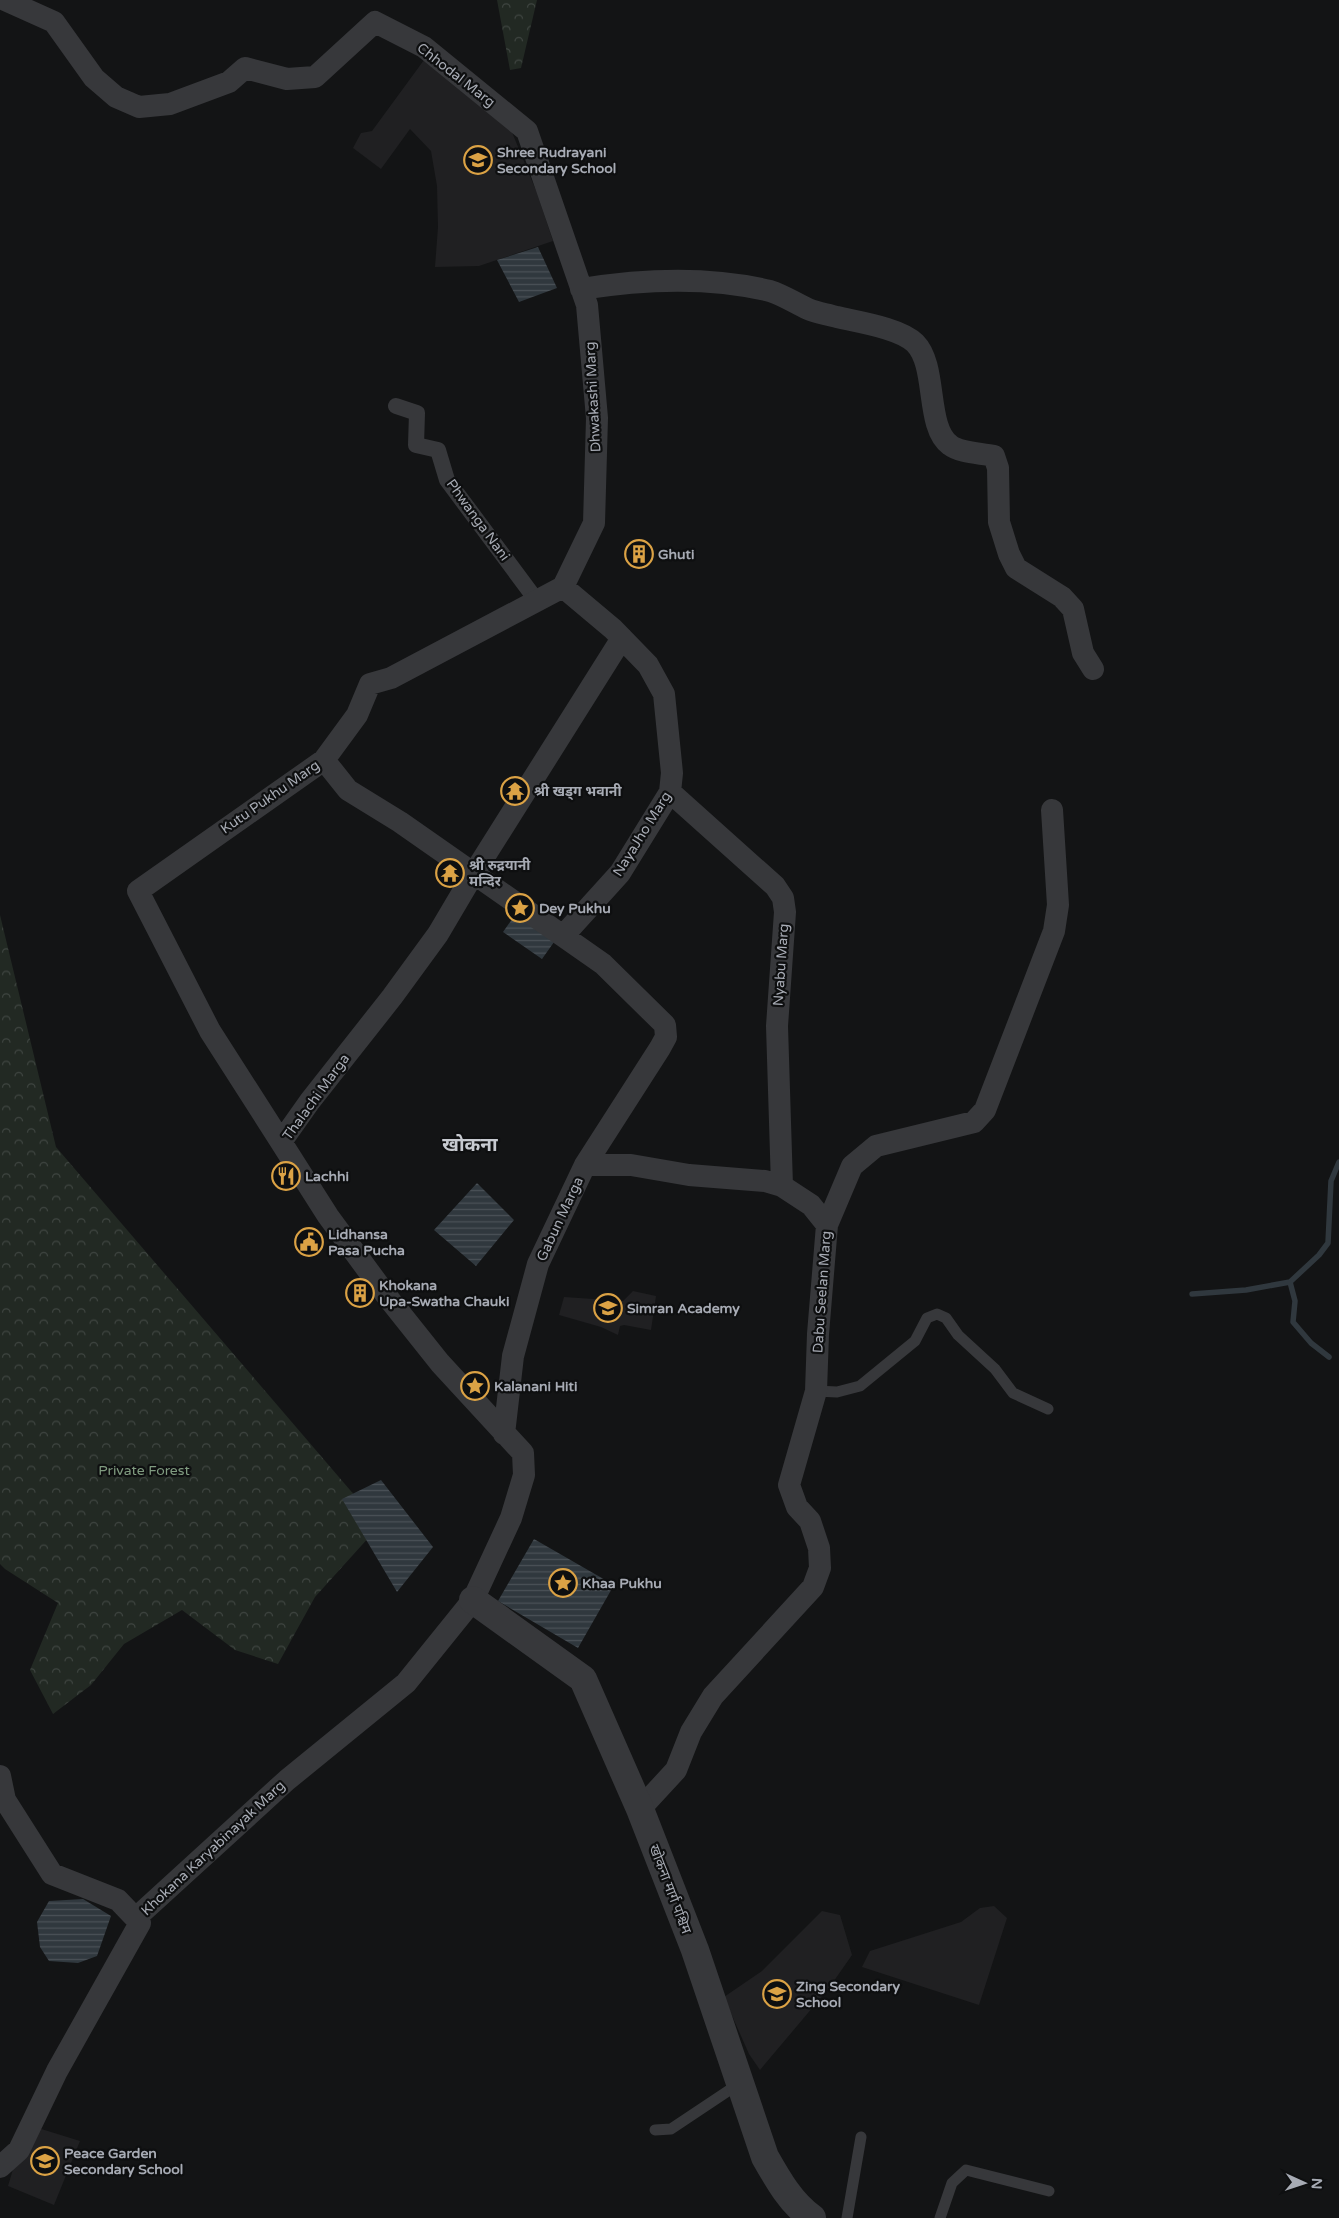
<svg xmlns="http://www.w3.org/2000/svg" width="1339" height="2218" font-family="'Varela Round','Noto Sans Devanagari',sans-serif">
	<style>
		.built { fill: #202022 }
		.forest { fill: url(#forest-crowns) }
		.water { fill: url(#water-rules) }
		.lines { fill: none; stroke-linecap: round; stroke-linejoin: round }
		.stream { stroke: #30383e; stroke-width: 5.5 }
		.service { stroke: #37383b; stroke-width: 11 }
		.pedestrian { stroke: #37383b; stroke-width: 16 }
		.minor { stroke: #37383b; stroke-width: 22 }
		.tertiary { stroke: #37383b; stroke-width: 28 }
		.labels { text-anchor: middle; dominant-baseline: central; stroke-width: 4.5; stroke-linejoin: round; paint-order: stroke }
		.street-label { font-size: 14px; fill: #a7abb4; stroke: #0e0f10 }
		.poi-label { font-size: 14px; font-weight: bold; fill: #a7abb4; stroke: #0e0f10; text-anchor: start }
		.park-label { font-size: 14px; fill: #809c80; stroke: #0e0f10 }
		.district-label { font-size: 19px; font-weight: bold; fill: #c7cad0; stroke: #0e0f10 }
	</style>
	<defs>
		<pattern id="forest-crowns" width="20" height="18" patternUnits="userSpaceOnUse" patternTransform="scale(1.25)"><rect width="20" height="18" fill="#222923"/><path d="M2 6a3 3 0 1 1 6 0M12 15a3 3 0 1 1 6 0" fill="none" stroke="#3f4541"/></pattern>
		<pattern id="water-rules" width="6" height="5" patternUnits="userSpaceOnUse" patternTransform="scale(1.25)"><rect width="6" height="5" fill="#30383e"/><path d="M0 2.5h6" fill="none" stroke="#4b5258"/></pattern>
	</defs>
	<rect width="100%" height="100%" fill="#131415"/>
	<!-- built -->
	<path class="built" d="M424,60L509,125L537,193L553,241L479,266L435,267L438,227L437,186L431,151L410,129L381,169L353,148L361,133L372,131Z
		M633,1291L656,1296L651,1330L624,1325L620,1326L618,1335L601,1327L559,1315L564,1297L623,1301Z
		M994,1906L1007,1918L979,2005L862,1967L870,1951L961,1922L980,1908Z
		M822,1911L840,1915L852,1955L829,1988L760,2070L749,2054L726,2002L721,1999L762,1971Z
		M35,2127L80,2141L54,2205L8,2186L14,2166Z"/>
	<!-- forest -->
	<path class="forest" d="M497,0H537L521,68L510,70Z
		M0,915L56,1147L380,1525L315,1597L278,1664L235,1650L182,1610L124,1644L91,1685L53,1714L30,1670L58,1603L5,1569L0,1564Z"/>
	<!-- water -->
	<path class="water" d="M538,247L557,288L519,302L497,260Z
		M520,908L559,935L542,959L503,932Z
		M477,1183L514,1220L476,1266L434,1230Z
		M381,1480L433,1547L397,1592L342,1499Z
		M534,1539L614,1585L578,1648L498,1601Z
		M83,1899L111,1916L97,1956L78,1963L49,1961L40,1947L37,1922L49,1901Z"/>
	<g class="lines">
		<!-- stream -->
		<path class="stream" d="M1290,1282L1295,1301L1293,1322L1311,1343L1329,1357
			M1192,1294L1246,1290L1290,1282L1319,1255L1328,1243L1331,1181L1339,1162"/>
		<!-- service -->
		<path class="service" d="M816,1391L837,1392L860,1386L915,1341L927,1318L937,1314L946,1318L958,1335L995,1369L1013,1393L1048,1409
			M655,2130L671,2129L740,2083
			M847,2218L861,2137
			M940,2218L952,2183L966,2170L1049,2191"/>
		<!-- pedestrian -->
		<path class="pedestrian" d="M396,406L417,413L416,445L438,450L447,480L537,601"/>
		<!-- minor -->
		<path class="minor" d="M5,0L54,22L94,78L116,97L139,107L170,104L229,82L245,68L287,79L315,77L375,22L424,47L527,131L587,305L597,418L594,523L563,587L613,629L648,665L664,694L672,773L670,792L620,873L563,936
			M581,289C643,279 709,276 770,291C783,295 795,303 808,309C817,313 827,314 837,317C858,322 900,328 915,343C938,366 925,427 950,445C960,453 981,453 994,456L998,468L999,522L1009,554L1016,568L1062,597L1073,609L1083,653L1093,669
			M324,760L348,790L400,822L603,964L665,1025L666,1037L660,1048L585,1165L538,1264L513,1356L504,1434
			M670,792L775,886L783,898L785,912L777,1026L782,1186
			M281,1142L210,1031L138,891L324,760L357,715L370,684L391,678L563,587
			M585,1165H631L689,1175L765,1181L782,1186L811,1205L827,1225
			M0,1776L5,1800L52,1874L118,1900L140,1923
			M640,1809L676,1770L691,1732L713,1696L813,1587L820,1568L819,1548L810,1521L797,1507L789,1485L816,1391L818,1334L827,1225L852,1166L876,1146L974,1122L985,1110L1054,931L1058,905L1052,810
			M0,2167L19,2150L57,2071L140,1923L138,1916L287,1780L406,1683L473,1600L511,1518L524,1475L523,1453L440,1363L389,1299L328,1216L281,1142L310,1101L392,997L438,934L474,873L622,638"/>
		<!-- tertiary -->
		<path class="tertiary" d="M473,1600L583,1679L640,1809L695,1950L765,2157C778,2180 791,2203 812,2218"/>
	</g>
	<!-- icons -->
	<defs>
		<symbol id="school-ring" viewBox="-11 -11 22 22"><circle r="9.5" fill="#0e0f10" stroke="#dba245" stroke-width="1.5"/><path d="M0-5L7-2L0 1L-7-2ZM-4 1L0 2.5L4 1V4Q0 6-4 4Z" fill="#dba245"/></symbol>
		<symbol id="building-ring" viewBox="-11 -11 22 22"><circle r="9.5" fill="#0e0f10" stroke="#dba245" stroke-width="1.5"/><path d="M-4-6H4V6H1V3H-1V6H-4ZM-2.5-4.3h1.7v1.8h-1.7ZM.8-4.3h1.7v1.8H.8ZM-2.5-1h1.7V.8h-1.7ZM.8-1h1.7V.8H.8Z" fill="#dba245"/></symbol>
		<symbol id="temple-ring" viewBox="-11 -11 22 22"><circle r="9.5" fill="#0e0f10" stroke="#dba245" stroke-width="1.5"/><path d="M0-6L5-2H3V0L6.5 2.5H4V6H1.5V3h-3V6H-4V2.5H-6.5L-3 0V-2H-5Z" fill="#dba245"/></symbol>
		<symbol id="sight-ring" viewBox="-11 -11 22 22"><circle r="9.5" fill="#0e0f10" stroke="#dba245" stroke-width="1.5"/><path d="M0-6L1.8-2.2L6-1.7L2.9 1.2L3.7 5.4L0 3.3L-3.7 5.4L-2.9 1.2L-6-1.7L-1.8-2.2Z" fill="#dba245"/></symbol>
		<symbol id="restaurant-ring" viewBox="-11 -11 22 22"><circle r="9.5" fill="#0e0f10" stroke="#dba245" stroke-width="1.5"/><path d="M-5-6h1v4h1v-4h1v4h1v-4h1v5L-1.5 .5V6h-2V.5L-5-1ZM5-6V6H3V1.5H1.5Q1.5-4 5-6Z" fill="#dba245"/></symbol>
		<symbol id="civic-ring" viewBox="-11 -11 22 22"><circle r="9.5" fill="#0e0f10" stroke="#dba245" stroke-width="1.5"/><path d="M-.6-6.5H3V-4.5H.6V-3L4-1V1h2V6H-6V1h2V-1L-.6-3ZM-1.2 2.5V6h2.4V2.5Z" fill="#dba245"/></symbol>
	</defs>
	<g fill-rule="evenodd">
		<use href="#school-ring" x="462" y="144" width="32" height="32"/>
		<use href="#building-ring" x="623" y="538" width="32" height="32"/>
		<use href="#temple-ring" x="499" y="775" width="32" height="32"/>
		<use href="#temple-ring" x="434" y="857" width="32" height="32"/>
		<use href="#sight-ring" x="504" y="892" width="32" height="32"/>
		<use href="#restaurant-ring" x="270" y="1160" width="32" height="32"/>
		<use href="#civic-ring" x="293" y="1226" width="32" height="32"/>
		<use href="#building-ring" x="344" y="1277" width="32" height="32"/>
		<use href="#school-ring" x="592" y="1292" width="32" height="32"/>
		<use href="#sight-ring" x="459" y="1370" width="32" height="32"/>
		<use href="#sight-ring" x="547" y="1567" width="32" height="32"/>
		<use href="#school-ring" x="761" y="1978" width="32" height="32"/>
		<use href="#school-ring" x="29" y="2145" width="32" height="32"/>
	</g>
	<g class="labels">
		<!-- street labels -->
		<g class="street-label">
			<text transform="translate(456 75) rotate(38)">Chhodal Marg</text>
			<text transform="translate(593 397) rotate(-93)">Dhwakashi Marg</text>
			<text transform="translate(478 520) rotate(54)">Phwanga Nani</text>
			<text transform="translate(270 797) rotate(-35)">Kutu Pukhu Marg</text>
			<text transform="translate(642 834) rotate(-58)">NayaJho Marg</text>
			<text transform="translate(781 965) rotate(-86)">Nyabu Marg</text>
			<text transform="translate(316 1097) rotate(-54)">Thalachi Marga</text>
			<text transform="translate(560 1219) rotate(-65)">Gabun Marga</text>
			<text transform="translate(822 1292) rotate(-86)">Dabu Seelan Marg</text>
			<text transform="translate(213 1848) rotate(-43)">Khokana Karyabinayak Marg</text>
			<text transform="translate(670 1889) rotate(69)">खोकना मार्ग पश्चिम</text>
		</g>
		<!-- poi labels -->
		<g class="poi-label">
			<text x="497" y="152">Shree Rudrayani<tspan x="497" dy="16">Secondary School</tspan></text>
			<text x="658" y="554">Ghuti</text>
			<text x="534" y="791">श्री खड्ग भवानी</text>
			<text x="469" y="865">श्री रुद्रयानी<tspan x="469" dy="16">मन्दिर</tspan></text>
			<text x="539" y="908">Dey Pukhu</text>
			<text x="305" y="1176">Lachhi</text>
			<text x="328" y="1234">Lidhansa<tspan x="328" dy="16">Pasa Pucha</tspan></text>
			<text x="379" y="1285">Khokana<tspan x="379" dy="16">Upa-Swatha Chauki</tspan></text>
			<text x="627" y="1308">Simran Academy</text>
			<text x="494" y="1386">Kalanani Hiti</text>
			<text x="582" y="1583">Khaa Pukhu</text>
			<text x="796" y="1986">Zing Secondary<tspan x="796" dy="16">School</tspan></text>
			<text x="64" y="2153">Peace Garden<tspan x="64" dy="16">Secondary School</tspan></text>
		</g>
		<!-- park labels -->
		<g class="park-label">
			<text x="144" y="1470">Private Forest</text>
		</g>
		<!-- district labels -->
		<g class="district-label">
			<text x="470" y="1145">खोकना</text>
		</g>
	</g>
	<!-- north arrow -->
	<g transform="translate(1304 2183) rotate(93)" stroke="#0e0f10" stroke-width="4" paint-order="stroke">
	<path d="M0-4L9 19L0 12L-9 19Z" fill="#a7abb4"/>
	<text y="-8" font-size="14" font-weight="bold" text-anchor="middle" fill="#a7abb4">N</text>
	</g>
</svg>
